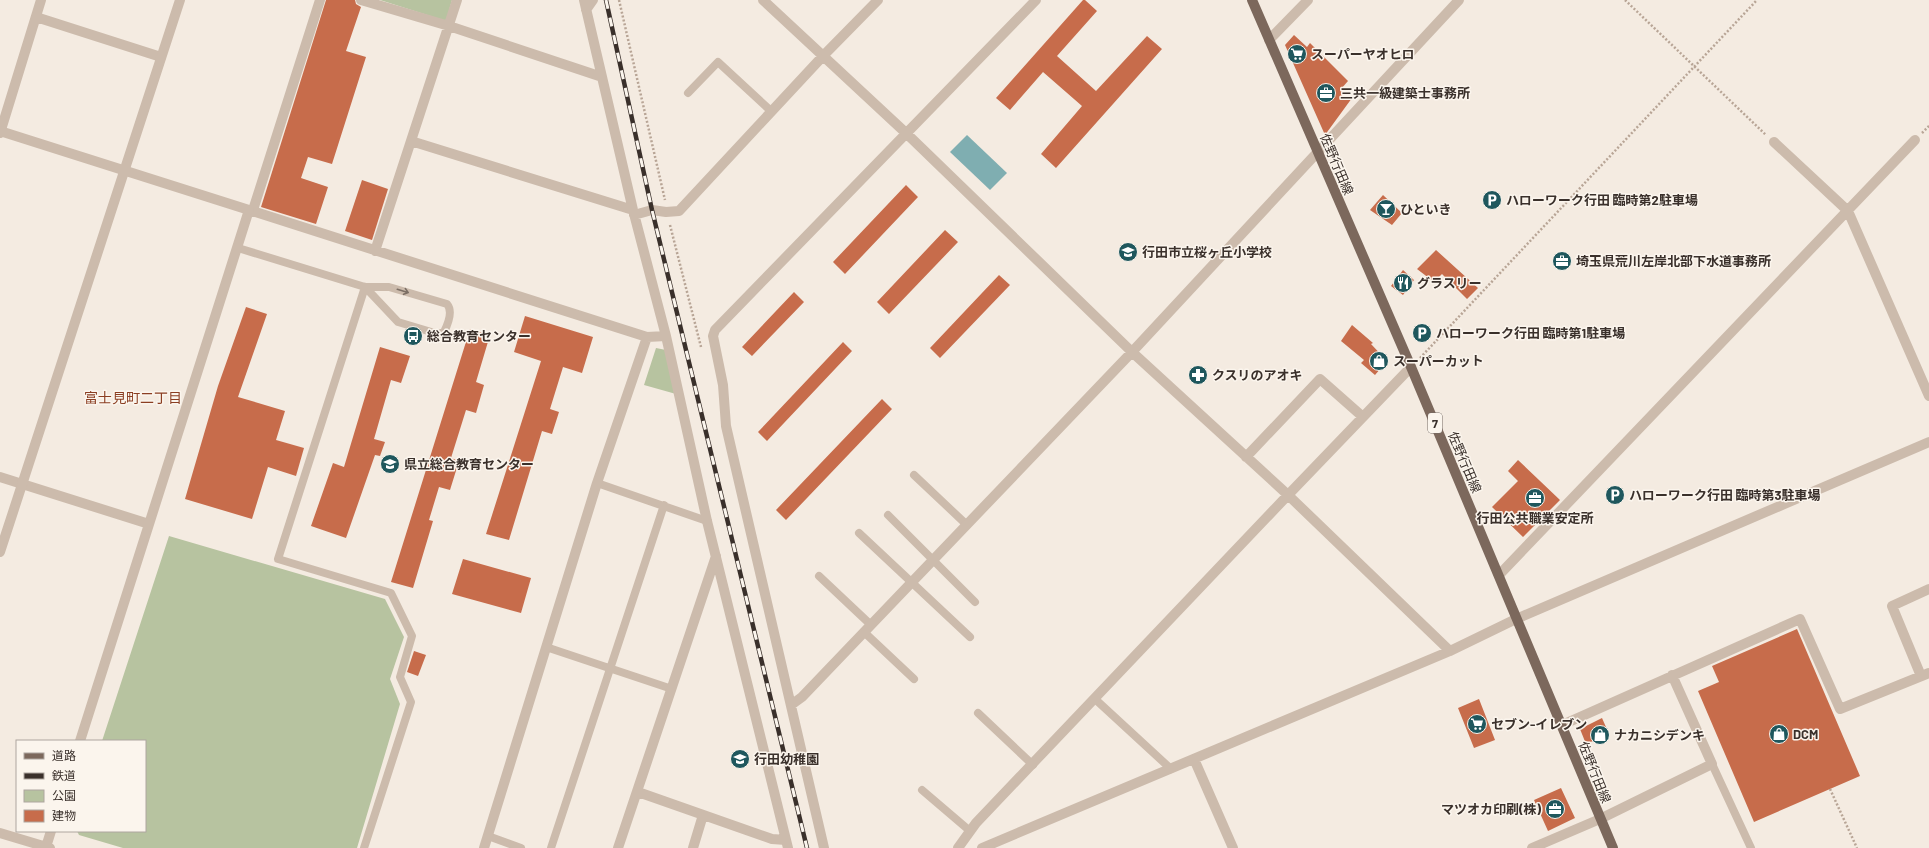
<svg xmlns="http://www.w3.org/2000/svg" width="1929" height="848" font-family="Barlow,'Noto Sans JP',sans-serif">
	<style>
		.green { fill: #b7c3a0 }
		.water { fill: #7faeb1 }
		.building { fill: #c76c4b }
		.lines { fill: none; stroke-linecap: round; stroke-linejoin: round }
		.path { stroke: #b8a596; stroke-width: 2.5; stroke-dasharray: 2 2; stroke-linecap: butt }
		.service { stroke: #ccbbac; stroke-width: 8 }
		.minor { stroke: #ccbbac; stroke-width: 10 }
		.tertiary { stroke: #ccbbac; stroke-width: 10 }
		.primary { stroke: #7c685c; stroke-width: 10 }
		.rail-casing { stroke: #3a302b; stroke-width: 4.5 }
		.rail { stroke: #fbf5ed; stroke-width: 3; stroke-dasharray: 9; stroke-linecap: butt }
		.oneway { stroke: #7c6f65 }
		.labels { text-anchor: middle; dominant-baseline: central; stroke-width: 3; stroke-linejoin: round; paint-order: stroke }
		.shield { fill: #fbf5ed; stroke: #746b65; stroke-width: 1 }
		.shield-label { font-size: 12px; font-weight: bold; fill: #3a302b }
		.poi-label { font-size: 13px; font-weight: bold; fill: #3a302b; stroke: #fbf5ed; text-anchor: start }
		.street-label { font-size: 13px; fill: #3a302b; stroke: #fbf5ed }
		.neighbourhood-label { font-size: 14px; fill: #8b3e22; stroke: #fbf5ed }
	</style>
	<rect width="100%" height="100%" fill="#f4ebe1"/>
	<!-- green -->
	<path class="green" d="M380,0H452L446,21Z
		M656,348L666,350L676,394L644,385Z
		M169,536L385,599L404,637L390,679L400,704L357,848H123L79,835L77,831H145V741H102Z"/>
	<!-- water -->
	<path class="water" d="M967,135L1007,173L990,190L950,152Z"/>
	<!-- building -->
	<path class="building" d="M326,0H355L356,4L361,7L346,51L366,57L332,164L308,157L301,178L328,187L316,224L261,207Z
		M1083,0H1085L1097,11L1057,56L1096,91L1147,36L1162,49L1056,168L1041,154L1082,106L1043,72L1010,110L996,98Z
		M1294,35L1307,47L1310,43L1348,81L1341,89L1352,98L1325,135L1285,45Z
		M362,180L388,189L372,240L345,231Z
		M906,185L918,197L845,274L833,262Z
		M1383,195L1402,213L1392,225L1370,210Z
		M945,230L958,242L889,314L877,302Z
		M1436,250L1478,288L1467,299L1442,274L1434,282L1417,269Z
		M1403,270L1414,280L1403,295L1391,286Z
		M999,275L1010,285L940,358L930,348Z
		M794,292L804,302L752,356L742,347Z
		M246,307L267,314L238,397L285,411L276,440L304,448L296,476L268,467L252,519L185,499L218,386Z
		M525,316L593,337L582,373L563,367L550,409L559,412L552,434L542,431L509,540L486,534L541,361L514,352Z
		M1352,325L1373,343L1371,344L1387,361L1375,375L1361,363L1364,360L1341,341Z
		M470,329L490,335L476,382L484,385L476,413L466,410L451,458L459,461L450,490L439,487L429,520L433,521L413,588L391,582Z
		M843,342L852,351L767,441L758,432Z
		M380,347L410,356L401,383L391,380L374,439L385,442L380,456L375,455L346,538L311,526L333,463L344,467Z
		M882,399L892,409L786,520L776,510Z
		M1518,460L1560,500L1523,537L1492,507L1518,481L1508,471Z
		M463,559L531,578L521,613L452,594Z
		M1797,629L1860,776L1754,822L1698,691L1719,682L1712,666Z
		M414,651L426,655L418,676L407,672Z
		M1479,699L1495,740L1474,748L1458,708Z
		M1602,718L1609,734L1586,744L1580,729Z
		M1561,788L1575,818L1548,831L1534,800Z"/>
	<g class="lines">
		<!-- path -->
		<path class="path" d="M619,0L665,200
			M1625,0L1766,135
			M1922,133L1929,126
			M670,225L701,347
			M1420,358L1757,0
			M1830,789L1857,848"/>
		<!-- service -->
		<path class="service" d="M688,93L718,62L771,111
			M238,248L365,287H389L447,304C453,311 448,324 444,332L438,334L398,322L365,287
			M914,475L967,525
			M597,483L707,521
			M888,515L975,602
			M859,533L970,637
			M819,576L871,625
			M864,632L914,679
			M546,647L672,689
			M1095,699L1171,769
			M978,713L1033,765
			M1712,764L1751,848
			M922,790L970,831
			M488,836L521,848
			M364,848L411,702L400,677L412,636L391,593L278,559L365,287
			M551,848L664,505"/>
		<!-- minor -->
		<path class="minor" d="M320,0L253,210H249L647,337L666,336
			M361,0L449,26L602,77L633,210L666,336L707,521L788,848
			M584,0L602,77
			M763,0L907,134L1132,352L1288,495L1411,367
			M586,10L593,0
			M36,17L161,57
			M0,133L41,0
			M411,141L633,210
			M1774,142L1848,211L1929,396
			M634,215L652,210L666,212L679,211L823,56L878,0
			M375,251L457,0
			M1246,457L1320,379L1363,417
			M0,477L149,524
			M1499,575L1915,140
			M1921,676L1892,606L1929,589
			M791,705L802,697L1132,352L1459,0
			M1562,725L1800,619L1840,709L1929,673
			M80,741L249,210
			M1194,759L1233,848
			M638,792L772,839L786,840
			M0,833L50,848
			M46,847L51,831
			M484,848L597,483L647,337
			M618,848L716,556
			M693,848L703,815
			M824,848L726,426L723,385L713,336L715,330L1036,0
			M958,848L976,823L1288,495L1450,651
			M982,848L1450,651L1516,619L1929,442
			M1532,848L1600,819L1712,764L1672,675"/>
		<!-- tertiary -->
		<path class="tertiary" d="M1269,40L1308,0
			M0,131L249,210
			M0,552L180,0"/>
		<!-- primary -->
		<path class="primary" d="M1252,0L1411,367L1613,848"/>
		<defs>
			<path id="rail" d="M606,0L652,210L807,848"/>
		</defs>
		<!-- rail casing -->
		<use href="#rail" class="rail-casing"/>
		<!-- rail -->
		<use href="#rail" class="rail"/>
	</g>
	<!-- one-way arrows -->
	<defs><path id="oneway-shaft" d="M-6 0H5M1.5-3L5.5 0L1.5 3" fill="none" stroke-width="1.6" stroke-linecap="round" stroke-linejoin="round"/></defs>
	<use class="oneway" href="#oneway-shaft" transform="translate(403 291) rotate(17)"/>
	<!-- icons -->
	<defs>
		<symbol id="supermarket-disc" viewBox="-11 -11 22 22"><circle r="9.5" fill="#1f575d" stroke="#fbf5ed"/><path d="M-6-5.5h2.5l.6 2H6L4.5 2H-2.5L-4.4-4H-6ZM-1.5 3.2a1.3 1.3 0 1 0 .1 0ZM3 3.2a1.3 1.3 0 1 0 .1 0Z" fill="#fff"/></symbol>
		<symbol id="office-disc" viewBox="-11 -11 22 22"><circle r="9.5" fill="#1f575d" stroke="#fbf5ed"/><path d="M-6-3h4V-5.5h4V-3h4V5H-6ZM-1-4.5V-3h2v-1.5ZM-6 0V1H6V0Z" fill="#fff"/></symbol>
		<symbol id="parking-disc" viewBox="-11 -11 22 22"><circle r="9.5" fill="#1f575d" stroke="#fbf5ed"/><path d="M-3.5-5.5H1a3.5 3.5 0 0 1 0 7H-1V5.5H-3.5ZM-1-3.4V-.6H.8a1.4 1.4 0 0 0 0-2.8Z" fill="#fff"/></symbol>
		<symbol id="bar-disc" viewBox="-11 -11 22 22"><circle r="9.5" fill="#1f575d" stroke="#fbf5ed"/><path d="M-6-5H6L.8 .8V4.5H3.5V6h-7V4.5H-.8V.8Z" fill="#fff"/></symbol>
		<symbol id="school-disc" viewBox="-11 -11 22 22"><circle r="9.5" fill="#1f575d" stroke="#fbf5ed"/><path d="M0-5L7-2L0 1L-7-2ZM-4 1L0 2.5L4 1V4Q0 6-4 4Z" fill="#fff"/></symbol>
		<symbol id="restaurant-disc" viewBox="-11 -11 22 22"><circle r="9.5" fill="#1f575d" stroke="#fbf5ed"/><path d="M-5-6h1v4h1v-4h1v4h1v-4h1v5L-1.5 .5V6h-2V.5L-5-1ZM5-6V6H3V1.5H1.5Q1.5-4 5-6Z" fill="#fff"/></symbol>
		<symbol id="bus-disc" viewBox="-11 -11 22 22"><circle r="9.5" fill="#1f575d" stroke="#fbf5ed"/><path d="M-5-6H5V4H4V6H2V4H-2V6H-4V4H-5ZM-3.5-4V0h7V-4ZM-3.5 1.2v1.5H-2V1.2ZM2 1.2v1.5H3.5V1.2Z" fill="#fff"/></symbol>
		<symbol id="shop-disc" viewBox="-11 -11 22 22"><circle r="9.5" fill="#1f575d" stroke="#fbf5ed"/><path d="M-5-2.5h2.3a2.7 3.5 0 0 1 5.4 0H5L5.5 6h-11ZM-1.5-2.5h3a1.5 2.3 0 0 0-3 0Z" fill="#fff"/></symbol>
		<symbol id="pharmacy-disc" viewBox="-11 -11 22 22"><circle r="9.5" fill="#1f575d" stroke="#fbf5ed"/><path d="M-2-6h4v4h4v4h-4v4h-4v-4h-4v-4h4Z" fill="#fff"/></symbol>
	</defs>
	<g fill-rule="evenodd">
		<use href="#supermarket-disc" x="1286" y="43" width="22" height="22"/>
		<use href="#office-disc" x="1315" y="82" width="22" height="22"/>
		<use href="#parking-disc" x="1481" y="189" width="22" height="22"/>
		<use href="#bar-disc" x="1375" y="198" width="22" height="22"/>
		<use href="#school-disc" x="1117" y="241" width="22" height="22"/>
		<use href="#office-disc" x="1551" y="250" width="22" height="22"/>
		<use href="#restaurant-disc" x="1392" y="272" width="22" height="22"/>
		<use href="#parking-disc" x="1411" y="322" width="22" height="22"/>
		<use href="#bus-disc" x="402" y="325" width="22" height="22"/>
		<use href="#shop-disc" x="1368" y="350" width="22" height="22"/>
		<use href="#pharmacy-disc" x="1187" y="364" width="22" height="22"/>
		<use href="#school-disc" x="379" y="453" width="22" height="22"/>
		<use href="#parking-disc" x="1604" y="484" width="22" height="22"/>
		<use href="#office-disc" x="1524" y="487" width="22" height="22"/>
		<use href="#supermarket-disc" x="1466" y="713" width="22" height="22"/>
		<use href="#shop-disc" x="1768" y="723" width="22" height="22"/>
		<use href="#shop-disc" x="1589" y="724" width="22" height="22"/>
		<use href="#school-disc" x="729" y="748" width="22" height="22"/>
		<use href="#office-disc" x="1544" y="798" width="22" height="22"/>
	</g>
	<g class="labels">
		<!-- shield labels -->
		<rect class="shield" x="1428" y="413" width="14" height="20" rx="3"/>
		<g class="shield-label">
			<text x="1435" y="423">7</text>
		</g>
		<!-- poi labels -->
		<g class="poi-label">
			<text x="1311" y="54">スーパーヤオヒロ</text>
			<text x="1340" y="93">三共一級建築士事務所</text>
			<text x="1506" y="200">ハローワーク行田 臨時第2駐車場</text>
			<text x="1400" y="209">ひといき</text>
			<text x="1142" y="252">行田市立桜ヶ丘小学校</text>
			<text x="1576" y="261">埼玉県荒川左岸北部下水道事務所</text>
			<text x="1417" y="283">グラスリー</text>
			<text x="1436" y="333">ハローワーク行田 臨時第1駐車場</text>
			<text x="427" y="336">総合教育センター</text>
			<text x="1393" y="361">スーパーカット</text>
			<text x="1212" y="375">クスリのアオキ</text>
			<text x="404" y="464">県立総合教育センター</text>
			<text x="1629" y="495">ハローワーク行田 臨時第3駐車場</text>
			<text x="1535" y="518" text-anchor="middle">行田公共職業安定所</text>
			<text x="1491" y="724">セブン-イレブン</text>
			<text x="1793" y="734">DCM</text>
			<text x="1614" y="735">ナカニシデンキ</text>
			<text x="754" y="759">行田幼稚園</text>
			<text x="1541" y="809" text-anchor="end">マツオカ印刷(株)</text>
		</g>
		<!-- street labels -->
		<g class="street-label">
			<text transform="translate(1337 164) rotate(67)">佐野行田線</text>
			<text transform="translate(1465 462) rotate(67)">佐野行田線</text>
			<text transform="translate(1595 772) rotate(68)">佐野行田線</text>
		</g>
		<!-- neighbourhood labels -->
		<g class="neighbourhood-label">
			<text x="133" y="397">富士見町二丁目</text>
		</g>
	</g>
	<!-- legend -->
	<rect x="16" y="740" width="130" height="92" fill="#fbf5ed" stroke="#aea69f"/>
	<rect x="24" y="753" width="20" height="6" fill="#7c685c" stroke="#aea69f"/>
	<text x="52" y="760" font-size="12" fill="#3a302b">道路</text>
	<rect x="24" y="773" width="20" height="6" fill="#3a302b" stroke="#aea69f"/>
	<text x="52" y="780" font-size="12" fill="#3a302b">鉄道</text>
	<rect x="24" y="790" width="20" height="12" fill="#b7c3a0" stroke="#aea69f"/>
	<text x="52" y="800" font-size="12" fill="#3a302b">公園</text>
	<rect x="24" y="810" width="20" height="12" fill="#c76c4b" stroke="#aea69f"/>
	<text x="52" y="820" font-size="12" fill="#3a302b">建物</text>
</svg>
